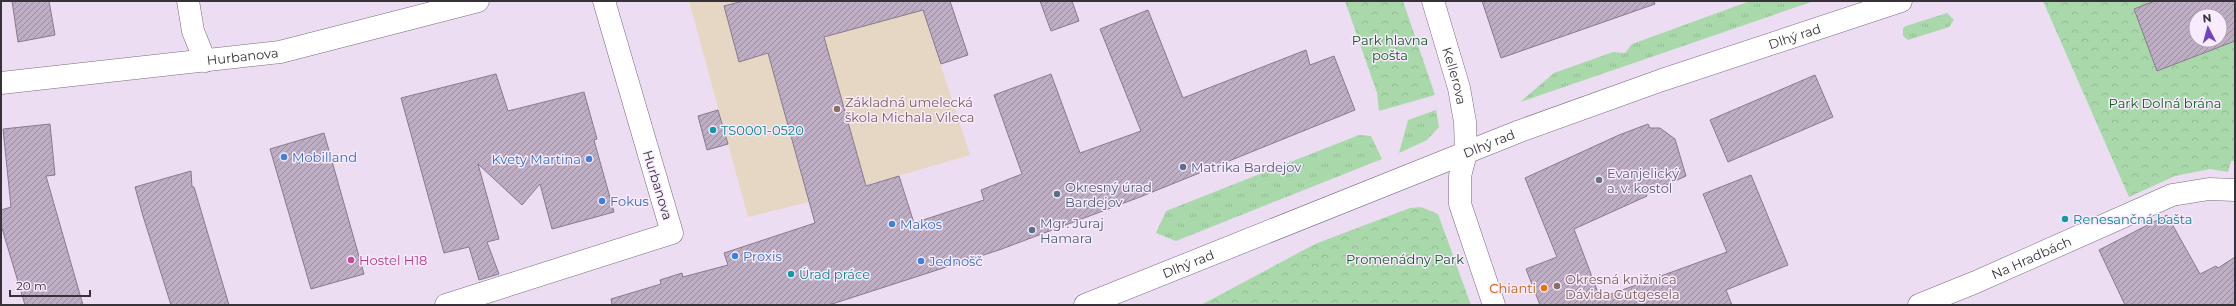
<svg xmlns="http://www.w3.org/2000/svg" width="2236" height="306" font-family="Montserrat,sans-serif">
	<style>
		.education { fill: #e5d7c4 }
		.grass { fill: url(#grass-tufts) }
		.park { fill: url(#park-crowns); fill-rule: evenodd }
		.building { fill: url(#building-hatch); stroke: #897b8f; fill-rule: evenodd }
		.lines { fill: none; stroke-linecap: round; stroke-linejoin: round }
		.minor-casing { stroke: #786a7e; stroke-width: 23 }
		.tertiary-casing { stroke: #786a7e; stroke-width: 23 }
		.minor { stroke: #fff; stroke-width: 22 }
		.tertiary { stroke: #fff; stroke-width: 22 }
		.education-dot { fill: #8d6e63; stroke: #f8ebfd; stroke-width: 1.5 }
		.culture-dot { fill: #0f9aa8; stroke: #f8ebfd; stroke-width: 1.5 }
		.shop-dot { fill: #3f7fe0; stroke: #f8ebfd; stroke-width: 1.5 }
		.service-dot { fill: #5c6f8a; stroke: #f8ebfd; stroke-width: 1.5 }
		.worship-dot { fill: #6b7280; stroke: #f8ebfd; stroke-width: 1.5 }
		.hotel-dot { fill: #d1479c; stroke: #f8ebfd; stroke-width: 1.5 }
		.food-dot { fill: #e8710a; stroke: #f8ebfd; stroke-width: 1.5 }
		.labels { text-anchor: middle; dominant-baseline: central; stroke-width: 3; stroke-linejoin: round; paint-order: stroke }
		.street-label { font-size: 13px; fill: #37313a; stroke: #f8ebfd }
		.park-label { font-size: 13px; fill: #0f5a1d; stroke: #f8ebfd }
		.education-label { font-size: 13px; fill: #785e54; stroke: #f8ebfd; text-anchor: start }
		.culture-label { font-size: 13px; fill: #0d838f; stroke: #f8ebfd; text-anchor: start }
		.shop-label { font-size: 13px; fill: #366cbe; stroke: #f8ebfd; text-anchor: start }
		.service-label { font-size: 13px; fill: #4e5e75; stroke: #f8ebfd; text-anchor: start }
		.worship-label { font-size: 13px; fill: #5b616d; stroke: #f8ebfd; text-anchor: start }
		.hotel-label { font-size: 13px; fill: #b23c85; stroke: #f8ebfd; text-anchor: start }
		.food-label { font-size: 13px; fill: #c56008; stroke: #f8ebfd; text-anchor: end }
	</style>
	<defs>
		<pattern id="grass-tufts" width="24" height="20" patternUnits="userSpaceOnUse"><rect width="24" height="20" fill="#a9d9ab"/><path d="M3 7l-1-3M5 7V3M7 7l1-3M15 17l-1-3M17 17v-4M19 17l1-3" fill="none" stroke="#92bb94"/></pattern>
		<pattern id="park-crowns" width="20" height="18" patternUnits="userSpaceOnUse"><rect width="20" height="18" fill="#a9d9ab"/><path d="M2 6a3 3 0 1 1 6 0M12 15a3 3 0 1 1 6 0" fill="none" stroke="#92bb94"/></pattern>
		<pattern id="building-hatch" width="6" height="6" patternUnits="userSpaceOnUse"><rect width="6" height="6" fill="#bdaec3"/><path d="M-1 1l2-2M0 6l6-6M5 7l2-2" fill="none" stroke="#9a8e9f"/></pattern>
	</defs>
	<rect width="100%" height="100%" fill="#ecddf3"/>
	<!-- education -->
	<path class="education" d="M689,1H920L970,155L809,202L748,217Z"/>
	<!-- grass -->
	<path class="grass" d="M1750,1H1814L1520,102L1554,73L1613,52L1625,53L1632,44Z
		M1947,13L1954,20L1949,27L1908,40L1903,36V28L1906,26Z
		M1436,110L1439,127L1427,140L1399,153L1408,120Z
		M1359,135L1371,136L1382,159L1176,241L1156,233L1166,211Z"/>
	<!-- park -->
	<path class="park" d="M1345,1H1403L1435,95L1379,111L1377,93Z
		M2043,1H2235V161H2231L2228,172L2210,169L2175,176L2129,197ZM2196,16H2220V40H2196Z
		M1421,207L1438,214L1471,305H1201L1315,244L1410,208Z"/>
	<!-- building -->
	<path class="building" d="M12,1H49L55,35L18,42Z
		M743,1H950L968,55L941,64L923,10L824,37L866,186L899,176L914,223L984,200L981,190L1022,174L994,95L1051,74L1080,153L1141,131L1100,29L1148,10L1183,98L1306,50L1310,65L1334,56L1355,110L1140,197L999,250L829,305H612L611,299L661,284L660,280L682,273L683,277L728,265L724,253L815,223L768,53L739,62L724,6Z
		M1040,1H1072L1079,21L1051,31Z
		M1482,1H1654L1655,4L1501,58Z
		M2155,1H2235V41L2157,71L2134,9ZM2196,16H2220V40H2196Z
		M496,74L508,111L584,92L597,139L594,140L614,212L552,229L540,184L522,205L478,164L499,239L487,242L499,274L479,280L469,247L444,253L401,98Z
		M1815,75L1833,117L1728,162L1710,120Z
		M718,110L728,144L707,150L698,116Z
		M50,124L55,175L46,176L83,305H25L1,225V210L11,207L3,129Z
		M1648,124L1650,128H1660L1675,139L1686,176L1646,194L1647,196L1574,229L1600,298L1727,252L1703,194L1751,175L1788,265L1726,290L1732,305H1540L1526,269L1557,257L1525,178L1619,135Z
		M324,133L364,274L311,289L270,149Z
		M191,171L192,187H194L229,305H171L143,216L135,187Z
		M2167,215L2200,274L2216,266L2218,268L2235,257V305H2125L2099,250Z"/>
	<g class="lines">
		<defs>
			<g id="minor">
				<path d="M188,1L193,31L205,61"/>
				<path id="s1" d="M1433,1L1459,88L1465,122L1466,153L1460,176V204L1494,305"/>
				<path id="s2" d="M1,83L280,52L478,1"/>
				<path d="M446,305L672,233L604,1"/>
				<path id="s3" d="M1919,305L1976,282L2172,195L2209,189L2235,190"/>
			</g>
			<g id="tertiary">
				<path id="s4" d="M1085,305L1520,131L1662,80L1901,1"/>
			</g>
		</defs>
		<!-- minor casing -->
		<use href="#minor" class="minor-casing"/>
		<!-- tertiary casing -->
		<use href="#tertiary" class="tertiary-casing"/>
		<!-- minor -->
		<use href="#minor" class="minor"/>
		<!-- tertiary -->
		<use href="#tertiary" class="tertiary"/>
	</g>
	<!-- markers -->
	<g class="education-dot">
		<circle cx="837" cy="109" r="4"/>
		<circle cx="1557" cy="286" r="4"/>
	</g>
	<g class="culture-dot">
		<circle cx="713" cy="130" r="4"/>
		<circle cx="2065" cy="219" r="4"/>
		<circle cx="791" cy="274" r="4"/>
	</g>
	<g class="shop-dot">
		<circle cx="284" cy="157" r="4"/>
		<circle cx="589" cy="159" r="4"/>
		<circle cx="602" cy="201" r="4"/>
		<circle cx="892" cy="224" r="4"/>
		<circle cx="735" cy="256" r="4"/>
		<circle cx="921" cy="261" r="4"/>
	</g>
	<g class="service-dot">
		<circle cx="1183" cy="167" r="4"/>
		<circle cx="1057" cy="194" r="4"/>
		<circle cx="1032" cy="230" r="4"/>
	</g>
	<circle class="worship-dot" cx="1599" cy="180" r="4"/>
	<circle class="hotel-dot" cx="351" cy="260" r="4"/>
	<circle class="food-dot" cx="1544" cy="288" r="4"/>
	<g class="labels">
		<!-- street labels -->
		<g class="street-label">
			<text stroke="none"><textPath href="#s4" startOffset="759">Dlhý rad</textPath></text>
			<text stroke="none"><textPath href="#s2" startOffset="243">Hurbanova</textPath></text>
			<text stroke="none"><textPath href="#s1" startOffset="78">Kellerova</textPath></text>
			<text stroke="none"><textPath href="#s4" startOffset="435">Dlhý rad</textPath></text>
			<text transform="translate(658 185) rotate(73)">Hurbanova</text>
			<text stroke="none"><textPath href="#s3" startOffset="122">Na Hradbách</textPath></text>
			<text stroke="none"><textPath href="#s4" startOffset="111">Dlhý rad</textPath></text>
		</g>
		<!-- park labels -->
		<g class="park-label">
			<text x="1390" y="40">Park hlavna<tspan x="1390" dy="15">pošta</tspan></text>
			<text x="2165" y="103">Park Dolná brána</text>
			<text x="1405" y="259">Promenádny Park</text>
		</g>
		<!-- education labels -->
		<g class="education-label">
			<text x="845" y="102">Základná umelecká<tspan x="845" dy="15">škola Michala Vileca</tspan></text>
			<text x="1565" y="279">Okresná knižnica<tspan x="1565" dy="15">Dávida Gutgesela</tspan></text>
		</g>
		<!-- culture labels -->
		<g class="culture-label">
			<text x="721" y="130">TS0001-0520</text>
			<text x="2073" y="219">Renesančná bašta</text>
			<text x="799" y="274">Úrad práce</text>
		</g>
		<!-- shop labels -->
		<g class="shop-label">
			<text x="292" y="157">Mobilland</text>
			<text x="581" y="159" text-anchor="end">Kvety Martina</text>
			<text x="610" y="201">Fokus</text>
			<text x="900" y="224">Makos</text>
			<text x="743" y="256">Proxis</text>
			<text x="929" y="261">Jednošč</text>
		</g>
		<!-- service labels -->
		<g class="service-label">
			<text x="1191" y="167">Matrika Bardejov</text>
			<text x="1065" y="187">Okresný úrad<tspan x="1065" dy="15">Bardejov</tspan></text>
			<text x="1040" y="223">Mgr. Juraj<tspan x="1040" dy="15">Hamara</tspan></text>
		</g>
		<!-- worship labels -->
		<g class="worship-label">
			<text x="1607" y="173">Evanjelický<tspan x="1607" dy="15">a. v. kostol</tspan></text>
		</g>
		<!-- hotel labels -->
		<g class="hotel-label">
			<text x="359" y="260">Hostel H18</text>
		</g>
		<!-- food labels -->
		<g class="food-label">
			<text x="1536" y="288">Chianti</text>
		</g>
	</g>
	<!-- border -->
	<rect width="2236" height="306" fill="none" stroke="#37313a" stroke-width="4"/>
	<!-- north arrow -->
	<g transform="translate(2208 28) rotate(354)"><circle r="19" fill="#f8ebfd" stroke="#aba1af"/>
	<path d="M0-3L7 15L0 10L-7 15Z" fill="#7344bc"/>
	<text y="-6" font-size="11" font-weight="bold" text-anchor="middle" fill="#37313a">N</text>
	</g>
	<!-- scale -->
	<path d="M10 290v6h80v-6" fill="none" stroke="#37313a" stroke-width="2"/>
	<text x="16" y="290" font-size="12" fill="#37313a" stroke="#f8ebfd" stroke-width="3" paint-order="stroke">20 m</text>
</svg>
